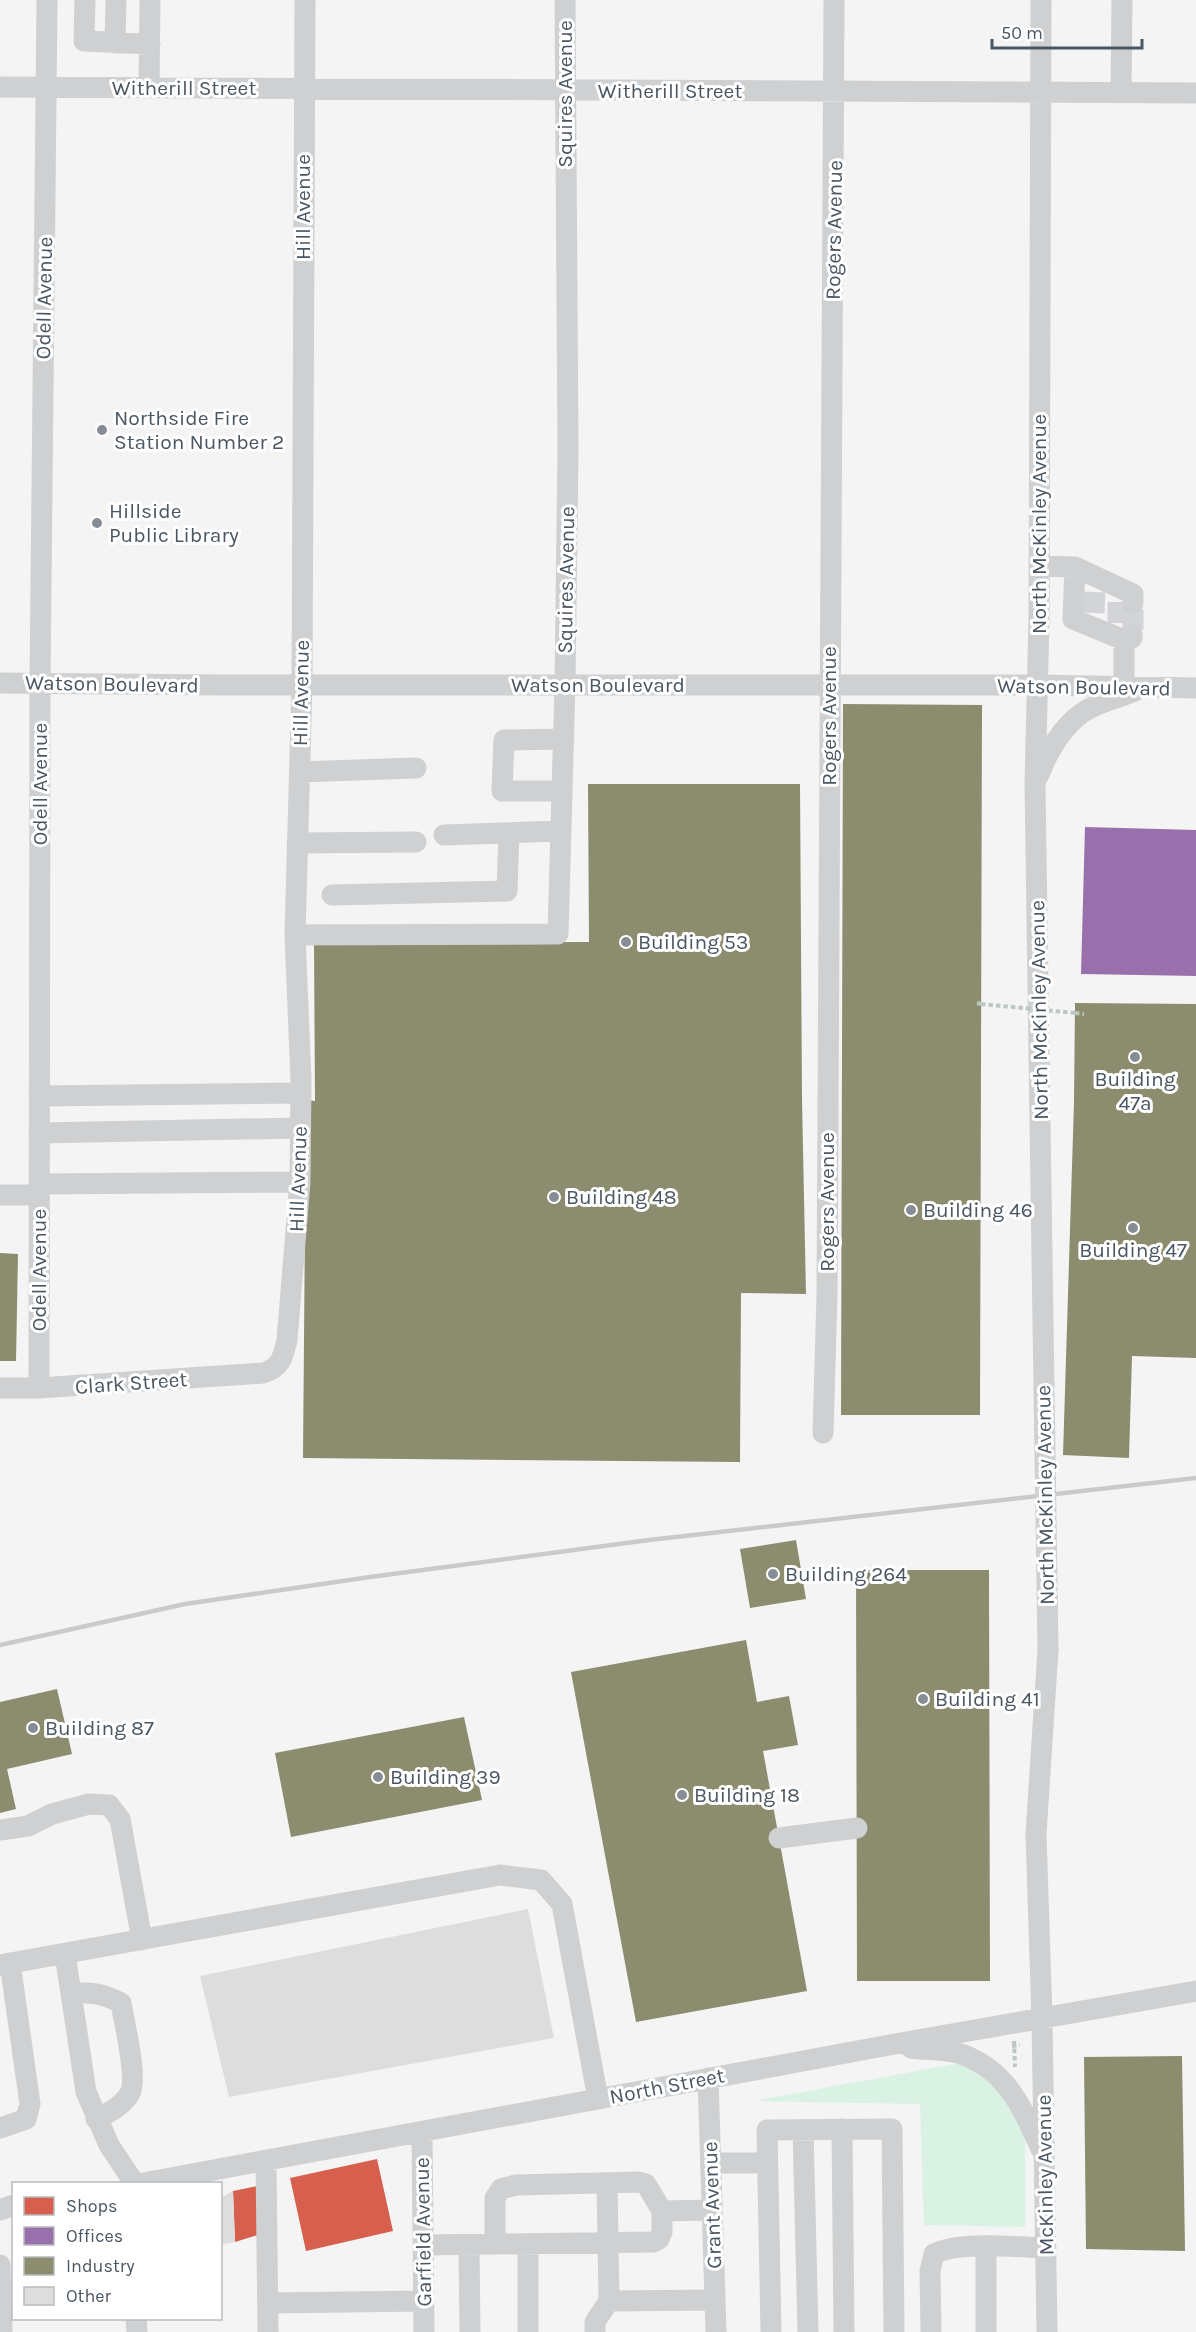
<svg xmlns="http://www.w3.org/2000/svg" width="1196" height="2332" font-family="Karla,sans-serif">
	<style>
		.green { fill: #d9f2e3 }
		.shops { fill: #d6604d }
		.offices { fill: #9970ab }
		.industry { fill: #8c8c6e }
		.building { fill: #ddddde }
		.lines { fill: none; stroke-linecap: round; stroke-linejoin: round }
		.minor-tunnel { stroke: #d2d4d7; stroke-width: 21; stroke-dasharray: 21 10; stroke-linecap: butt }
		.path { stroke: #bcc7c4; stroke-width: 4; stroke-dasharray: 4.5 3; stroke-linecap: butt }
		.minor { stroke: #ced0d2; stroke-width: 21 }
		.rail { stroke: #c9cacc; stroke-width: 4.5 }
		.path-bridge { stroke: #bcc7c4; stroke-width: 4; stroke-dasharray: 4.5 3; stroke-linecap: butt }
		.minor-bridge { stroke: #ced0d2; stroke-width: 21 }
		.poi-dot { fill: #868d94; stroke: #fff; stroke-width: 2 }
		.labels { text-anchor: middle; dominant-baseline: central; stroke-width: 6; stroke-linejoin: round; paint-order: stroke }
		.street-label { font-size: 21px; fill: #4a5661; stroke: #fff }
		.poi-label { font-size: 21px; fill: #4a5661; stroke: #fff; text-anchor: start }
	</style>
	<rect width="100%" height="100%" fill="#f4f4f4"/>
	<!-- green -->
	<path class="green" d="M960,2063L982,2065L1025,2114V2227L924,2225L920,2104L754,2101Z"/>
	<!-- shops -->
	<path class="shops" d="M377,2159L393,2231L306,2251L290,2178Z
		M257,2186L258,2235L235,2242L233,2191Z"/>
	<!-- offices -->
	<path class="offices" d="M1085,827L1196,830V976L1081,974Z"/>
	<!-- industry -->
	<path class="industry" d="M843,704L982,705L980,1415H841Z
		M588,784H800L802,1100L806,1294L741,1293L740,1462L303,1458L306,1100L315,1101L314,943L589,942Z
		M1075,1003L1196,1004V1358L1132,1356L1129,1458L1063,1455L1074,1102Z
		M0,1253L18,1254L16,1361H0Z
		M796,1540L806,1599L750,1608L740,1549Z
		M856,1570H989L990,1981H857Z
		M746,1640L757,1702L789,1696L798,1745L763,1751L807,1991L636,2022L571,1672Z
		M57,1689L72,1754L7,1769L16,1809L0,1813V1702Z
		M464,1717L482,1800L291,1837L275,1753Z
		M1182,2056L1185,2251L1086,2249L1084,2057Z"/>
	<!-- building -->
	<path class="building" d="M528,1909L554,2038L229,2097L200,1976Z
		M233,2191L235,2242L221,2245L220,2198Z"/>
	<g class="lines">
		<!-- minor-tunnel -->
		<path class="minor-tunnel" d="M1094,613L1095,587
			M1118,623V597
			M1133,630V603"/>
		<!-- path -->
		<path class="path" d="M977,1003L981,1004
			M1075,1013L1084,1014
			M1014,2041L1015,2067
			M1012,2046L1020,2045"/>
		<!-- minor -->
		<path class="minor" d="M85,0L84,41L150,44
			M1041,0L1039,619L1035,784L1042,1256
			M115,43L116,0
			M0,87L1196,93
			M149,88L150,0
			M1121,92L1122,0
			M1039,566L1075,567L1133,594V603
			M1075,567L1073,619L1124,640
			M0,683L219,685H1038L1196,688
			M1124,687V640L1132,638V634
			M300,772L416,768
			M1039,775C1047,753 1062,727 1082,713C1096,703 1118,698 1135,691
			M562,791H502L504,740L564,739
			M444,835L561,831
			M297,843L416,842
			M332,895L507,891L509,833
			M295,935L558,934L565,685L568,449L565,0
			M39,1096L300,1093
			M39,1133L300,1128
			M39,1184L300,1182
			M0,1195H39
			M0,1388H39L263,1373C281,1368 283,1357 287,1340L300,1182L301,1080L295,935L302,684L305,0
			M39,1388L40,683L47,0
			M823,1433L827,1295L834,0
			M0,1830L28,1826L52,1814L89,1804L109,1805L120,1819L142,1940
			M779,1838L857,1828
			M65,1954L86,2092L109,2145L135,2184
			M0,1965L500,1875L541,1880L562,1904L598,2099
			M71,1994C90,1991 104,1994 121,2003C124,2022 138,2078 130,2093C123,2106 108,2113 96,2119
			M911,2048C926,2050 944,2049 958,2053C1006,2068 1022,2107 1041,2149
			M708,2078L716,2332
			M0,2128L26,2119L30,2104L10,1963
			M842,2129L844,2332
			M803,2130L808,2332
			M422,2132L424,2332
			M266,2161L268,2332
			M711,2163H767
			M607,2183L609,2301L715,2300
			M138,2184L884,2046L1196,1991
			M0,2210L14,2205
			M495,2244V2198L501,2189L516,2185L639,2182L646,2184L662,2211
			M528,2244V2332
			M423,2245L653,2242L659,2239L662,2232V2211L712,2210
			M469,2245L470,2332
			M0,2265L2,2332
			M268,2303L424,2301
			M136,2318L137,2332
			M595,2332V2322L609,2301
			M771,2332L767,2130L892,2129L894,2332
			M931,2332L930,2271L934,2254C957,2241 1017,2247 1046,2248
			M986,2332V2247
			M1047,2332L1042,2019L1036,1834L1048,1650"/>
		<!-- rail -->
		<path class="rail" d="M0,1645L185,1604L370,1577L649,1540L1196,1478"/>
		<!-- path-bridge -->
		<path class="path-bridge" d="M981,1004L1075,1013"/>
		<!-- minor-bridge -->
		<path class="minor-bridge" d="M1042,1256L1048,1650"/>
	</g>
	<!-- markers -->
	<g class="poi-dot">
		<circle cx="102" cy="430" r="6"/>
		<circle cx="97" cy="523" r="6"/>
		<circle cx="626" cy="942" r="6"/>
		<circle cx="1135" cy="1057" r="6"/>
		<circle cx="554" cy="1197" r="6"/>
		<circle cx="911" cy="1210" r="6"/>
		<circle cx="1133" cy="1228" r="6"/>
		<circle cx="773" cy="1574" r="6"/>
		<circle cx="923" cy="1699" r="6"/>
		<circle cx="33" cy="1728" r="6"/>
		<circle cx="378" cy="1777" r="6"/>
		<circle cx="682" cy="1795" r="6"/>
	</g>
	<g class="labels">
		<!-- street labels -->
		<g class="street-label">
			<text x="184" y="88">Witherill Street</text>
			<text x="670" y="91">Witherill Street</text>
			<text transform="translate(565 94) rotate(-90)">Squires Avenue</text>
			<text transform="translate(303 207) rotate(-90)">Hill Avenue</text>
			<text transform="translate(834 230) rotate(-89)">Rogers Avenue</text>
			<text transform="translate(44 298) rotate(-89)">Odell Avenue</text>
			<text transform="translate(1039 524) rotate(-90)">North McKinley Avenue</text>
			<text transform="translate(566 580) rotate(-89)">Squires Avenue</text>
			<text transform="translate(112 684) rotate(1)">Watson Boulevard</text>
			<text x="598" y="685">Watson Boulevard</text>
			<text transform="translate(1084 687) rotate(1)">Watson Boulevard</text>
			<text transform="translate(301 693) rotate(-89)">Hill Avenue</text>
			<text transform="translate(829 716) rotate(-90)">Rogers Avenue</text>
			<text transform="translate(40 784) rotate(-90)">Odell Avenue</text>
			<text transform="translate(1039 1010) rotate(-91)">North McKinley Avenue</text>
			<text transform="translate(298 1179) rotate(-88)">Hill Avenue</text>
			<text transform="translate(827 1202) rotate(-90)">Rogers Avenue</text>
			<text transform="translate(39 1270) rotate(-90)">Odell Avenue</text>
			<text transform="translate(131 1383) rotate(-4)">Clark Street</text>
			<text transform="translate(1045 1495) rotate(-91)">North McKinley Avenue</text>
			<text transform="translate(667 2086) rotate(-11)">North Street</text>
			<text transform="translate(1045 2175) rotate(-91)">McKinley Avenue</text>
			<text transform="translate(712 2205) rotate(-92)">Grant Avenue</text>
			<text transform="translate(423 2232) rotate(-91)">Garfield Avenue</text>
		</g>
		<!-- poi labels -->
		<g class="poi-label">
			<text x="114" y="418">Northside Fire<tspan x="114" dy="24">Station Number 2</tspan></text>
			<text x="109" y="511">Hillside<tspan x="109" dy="24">Public Library</tspan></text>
			<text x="638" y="942">Building 53</text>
			<text x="1135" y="1079" text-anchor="middle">Building<tspan x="1135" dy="24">47a</tspan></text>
			<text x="566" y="1197">Building 48</text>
			<text x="923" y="1210">Building 46</text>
			<text x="1133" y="1250" text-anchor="middle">Building 47</text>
			<text x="785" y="1574">Building 264</text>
			<text x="935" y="1699">Building 41</text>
			<text x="45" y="1728">Building 87</text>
			<text x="390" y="1777">Building 39</text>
			<text x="694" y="1795">Building 18</text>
		</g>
	</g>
	<!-- legend -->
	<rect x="12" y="2182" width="210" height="138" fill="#ffffff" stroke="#b7bbc0" stroke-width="1.5"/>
	<rect x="24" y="2197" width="30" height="18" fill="#d6604d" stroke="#b7bbc0" stroke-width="1.5"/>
	<text x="66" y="2212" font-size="18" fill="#4a5661">Shops</text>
	<rect x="24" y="2227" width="30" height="18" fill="#9970ab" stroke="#b7bbc0" stroke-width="1.5"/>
	<text x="66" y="2242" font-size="18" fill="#4a5661">Offices</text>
	<rect x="24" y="2257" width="30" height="18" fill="#8c8c6e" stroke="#b7bbc0" stroke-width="1.5"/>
	<text x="66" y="2272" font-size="18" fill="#4a5661">Industry</text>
	<rect x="24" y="2287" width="30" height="18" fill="#ddddde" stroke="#b7bbc0" stroke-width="1.5"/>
	<text x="66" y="2302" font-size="18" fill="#4a5661">Other</text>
	<!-- scale -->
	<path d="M992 39v9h150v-9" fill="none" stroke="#4a5661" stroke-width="3"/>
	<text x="1001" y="39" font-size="18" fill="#4a5661" stroke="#ffffff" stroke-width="4.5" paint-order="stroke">50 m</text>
</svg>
